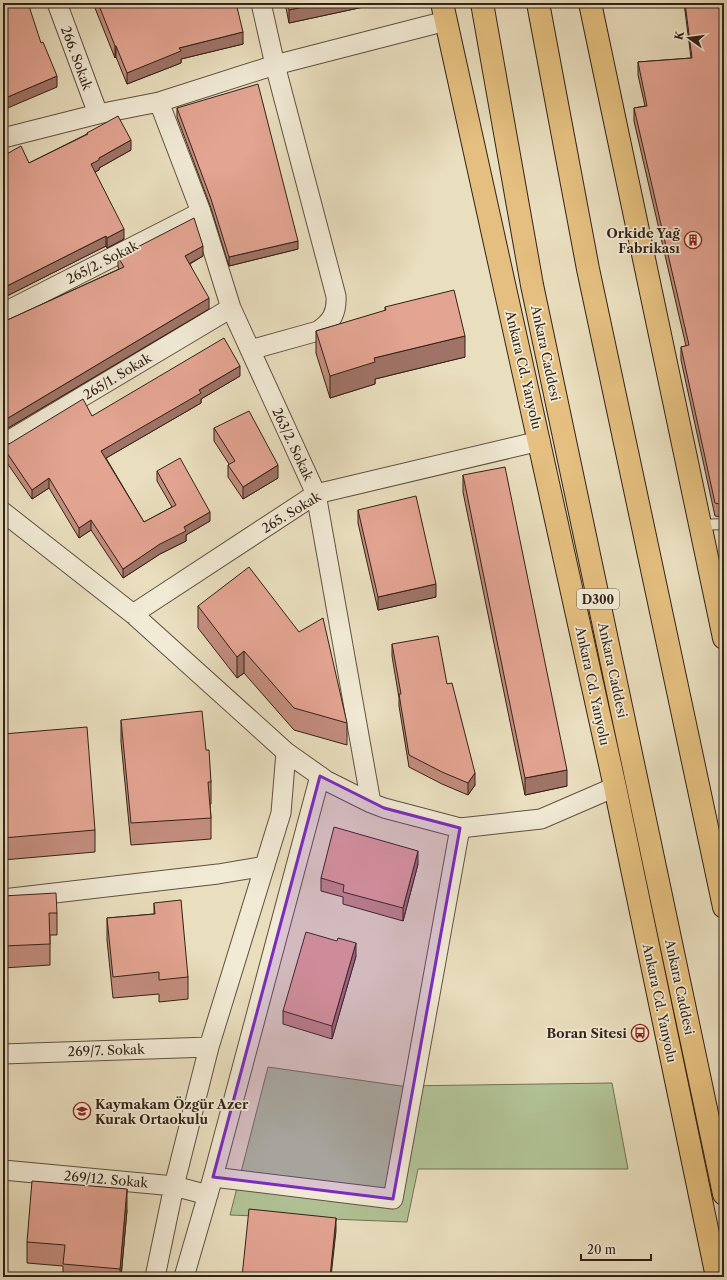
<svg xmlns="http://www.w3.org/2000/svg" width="727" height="1280" font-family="'Libre Caslon Text',serif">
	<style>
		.green { fill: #b1c295; stroke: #727256 }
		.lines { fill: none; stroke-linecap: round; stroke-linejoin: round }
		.service-casing { stroke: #605142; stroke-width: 12 }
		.minor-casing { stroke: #605142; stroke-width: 21 }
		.primary-casing { stroke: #332218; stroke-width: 24 }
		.trunk-casing { stroke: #332218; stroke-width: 24 }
		.service { stroke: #f1ead5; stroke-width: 10 }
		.minor { stroke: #f1ead5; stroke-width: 19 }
		.primary { stroke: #e4bf7f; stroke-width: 22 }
		.trunk { stroke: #e4bf7f; stroke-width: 22 }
		.wall { fill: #c38d7e; stroke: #332218 }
		.shaded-wall { fill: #9f7366; stroke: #332218 }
		.building { fill: #e3a492; stroke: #332218 }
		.marked { fill: #7b2cbf; fill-opacity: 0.2; stroke: #7b2cbf; stroke-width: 3; stroke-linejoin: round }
		.labels { text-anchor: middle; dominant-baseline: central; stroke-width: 3.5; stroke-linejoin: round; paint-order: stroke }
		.shield { fill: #f1ead5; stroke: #6c5e51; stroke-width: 1 }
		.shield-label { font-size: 12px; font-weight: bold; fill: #332218 }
		.street-label { font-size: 13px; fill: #332218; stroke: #f1ead5 }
		.poi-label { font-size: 13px; font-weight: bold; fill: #332218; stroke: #f1ead5; text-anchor: end }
	</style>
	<rect width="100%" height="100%" fill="#e9debe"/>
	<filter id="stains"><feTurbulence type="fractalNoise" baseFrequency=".005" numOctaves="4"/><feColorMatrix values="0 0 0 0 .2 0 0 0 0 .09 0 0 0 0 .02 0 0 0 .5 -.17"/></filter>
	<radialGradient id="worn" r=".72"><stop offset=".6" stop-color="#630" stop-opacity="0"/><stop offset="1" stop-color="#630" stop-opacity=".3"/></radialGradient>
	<!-- green -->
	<path class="green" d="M268,1067L401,1086L612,1083L628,1169H418L407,1222L230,1215Z"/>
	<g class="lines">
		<defs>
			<path id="service" d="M699,525L724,524"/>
			<path id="minor" d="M57,3L98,114
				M159,102L201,212L231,308L316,494L371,803
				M3,138L98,114L159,102L275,65L446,21
				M3,313L201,212
				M250,350L318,331C332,322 337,312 336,296L275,65L261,3
				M3,444L231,308
				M3,512L133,614L286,752L327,781L371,803L384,808L460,828L541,819L615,787
				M133,614L316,494L540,441
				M3,899L218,874L265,866
				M3,1054L209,1047
				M3,1170L174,1186L208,1195
				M213,1177L393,1199L460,828
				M155,1277L174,1186L209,1047L281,813L286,752
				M184,1277L213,1177L320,776"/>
			<path id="primary" d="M442,3L615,787L717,1277
				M590,3L724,638"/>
			<path id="trunk" d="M482,3L532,285L724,1194
				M538,3L588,269L724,907"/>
		</defs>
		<!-- service casing -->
		<use href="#service" class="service-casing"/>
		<!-- minor casing -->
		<use href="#minor" class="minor-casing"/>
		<!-- primary casing -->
		<use href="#primary" class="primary-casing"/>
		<!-- trunk casing -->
		<use href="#trunk" class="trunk-casing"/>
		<!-- service -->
		<use href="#service" class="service"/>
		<!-- minor -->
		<use href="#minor" class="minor"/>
		<!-- primary -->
		<use href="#primary" class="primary"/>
		<!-- trunk -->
		<use href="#trunk" class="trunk"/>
	</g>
	<!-- wall -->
	<path class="wall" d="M93,3H236L243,44L181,59V63L127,84L116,57L115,58Z
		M285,3H382L289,23Z
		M684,3H724V537L723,531V517L715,516L681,360V347L686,346L634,121V108L645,106L638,75V62L691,58Z
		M177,108L298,249L229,266L211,208L177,117Z
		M87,133L131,150L99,168V170L95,172L124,239L107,248L106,246L3,298V156L29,163L87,134Z
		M203,256L190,264L209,309L3,431V322L119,269L118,267V257Z
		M385,307L465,357L375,379V384L330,398L316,353V331L385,311Z
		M240,376L201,399V403L106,458L144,522L172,507L157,481V471L210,521L186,535V541L160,554L123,578L91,530L79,538L49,488L32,499L3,457V445L9,444L92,416Z
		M214,428L278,478L243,499L228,477V465L229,464L214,441Z
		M463,475L567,786L525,795L463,492Z
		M358,510L436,597L378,610L358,523Z
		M198,606L347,723V745L294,730L244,673L237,678L198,628Z
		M392,644L447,684L475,785L468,795L442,784L409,767L399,706V698L392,656Z
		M121,720L206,750L211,782V804H210L211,818V839L131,845L121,742Z
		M3,734L95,830V852L3,860Z
		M418,864L403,921L343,904V897L321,891V878Z
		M3,896L57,913V935H50V965L3,968Z
		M154,903L188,977V999L159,1002V994L113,998L107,940V918L154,914Z
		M337,941L356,956L332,1039L283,1024V1011Z
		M127,1210L121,1277H63V1266L27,1263V1242Z"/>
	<!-- shaded-wall -->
	<path class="shaded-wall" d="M322,3H382L289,23V10Z
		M243,32V44L181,59V63L127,84V73L179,48Z
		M115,46H116V57L115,58Z
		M57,76V87L3,110V99Z
		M131,140V150L99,168V170L91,174V164L99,158Z
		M124,229V239L107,248V238Z
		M106,236V246L3,298V288Z
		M298,241V249L229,266V257Z
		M203,246V256L185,266V256Z
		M209,298V309L3,431V421Z
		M465,336V357L375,379V384L330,398V376L374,358Z
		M240,366V376L201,399V403L101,461V451L199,390Z
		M278,465V478L243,499V487Z
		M49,478V488L32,499V490Z
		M210,512V521L186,535V541L160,554L123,578V569L184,527Z
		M91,520V530L79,538V528Z
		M436,584V597L378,610V597Z
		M244,651V673L237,678V657Z
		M567,770V786L525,795V778Z
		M475,773V785L468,795V783Z
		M418,851V864L403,921V908Z
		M356,943V956L332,1039V1026Z
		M127,1189V1210L121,1277H120V1269Z
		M336,1218V1231L331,1277H330Z"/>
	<!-- building -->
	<path class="building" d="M3,3H28L41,43L43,42L57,76L3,99Z
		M98,3H236L243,32L179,48L181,51L127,73L116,46H115Z
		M288,3H322L289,10Z
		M685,3H724V505L715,503L681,347L689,345L634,108L647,106L638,62L692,58Z
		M258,84L298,241L229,257L211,199L177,108Z
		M118,116L131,140L99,158V160L91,164L124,229L107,238L106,236L3,288V156L21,146L29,163L88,134L87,133Z
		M194,218L203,246L185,256L209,298L3,421V322L124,267L118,257Z
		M454,290L465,336L374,358L375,362L330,376L316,331L386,310L385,307Z
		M224,338L240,366L199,390L201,393L101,451L144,522L176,505L157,471L180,458L210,512L184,527L186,531L160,544L123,569L91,520L79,528L49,478L32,490L3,447V445L9,444L83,399L92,416Z
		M249,411L278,465L243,487L228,465L235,461L214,428Z
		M505,467L567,770L525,778L463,475Z
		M416,496L436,584L378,597L358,510Z
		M249,567L299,632L323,618L347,723L294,708L244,651L237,657L198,606Z
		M438,636L447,684L452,683L475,773L468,783L442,772L409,755L399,694H401L392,644Z
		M202,711L206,750H209L211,782H208L211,818L131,823L121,720Z
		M87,727L95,830L3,838V734Z
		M334,827L418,851L403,908L343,892L344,885L321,878Z
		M56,893L57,913H49L50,944L3,946V896Z
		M181,900L188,977L159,980V972L113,977L107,918L155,914L154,903Z
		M306,932L337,941L338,938L356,943L332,1026L283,1011Z
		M32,1181L127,1189L120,1269L63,1264L65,1245L27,1242Z
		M249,1209L336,1218L330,1277H242Z"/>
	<!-- marked area -->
	<path class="marked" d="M320,776L384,808L460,828L393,1199L213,1177Z"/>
	<!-- icons -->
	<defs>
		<symbol id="building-ring" viewBox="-11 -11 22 22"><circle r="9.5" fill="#f1ead5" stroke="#8f2418" stroke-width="1.5"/><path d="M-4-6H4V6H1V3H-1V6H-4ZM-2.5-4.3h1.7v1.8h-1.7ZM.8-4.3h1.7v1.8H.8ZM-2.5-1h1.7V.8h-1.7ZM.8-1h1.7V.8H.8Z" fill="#8f2418"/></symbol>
		<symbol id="bus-ring" viewBox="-11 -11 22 22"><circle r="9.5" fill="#f1ead5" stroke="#8f2418" stroke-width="1.5"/><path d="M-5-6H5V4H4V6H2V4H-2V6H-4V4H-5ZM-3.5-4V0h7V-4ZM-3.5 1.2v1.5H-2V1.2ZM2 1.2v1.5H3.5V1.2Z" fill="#8f2418"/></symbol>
		<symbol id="school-ring" viewBox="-11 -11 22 22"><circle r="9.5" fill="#f1ead5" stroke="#8f2418" stroke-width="1.5"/><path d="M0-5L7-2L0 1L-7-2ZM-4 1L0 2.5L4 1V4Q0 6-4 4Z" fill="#8f2418"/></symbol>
	</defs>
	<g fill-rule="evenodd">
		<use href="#building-ring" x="683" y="230" width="20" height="20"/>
		<use href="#bus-ring" x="630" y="1023" width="20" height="20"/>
		<use href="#school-ring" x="72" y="1101" width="20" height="20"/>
	</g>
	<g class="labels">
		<!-- shield labels -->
		<rect class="shield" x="577" y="589" width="42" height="20" rx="3"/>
		<g class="shield-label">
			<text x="598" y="599">D300</text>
		</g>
		<!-- street labels -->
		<g class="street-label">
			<text transform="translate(77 58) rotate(70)">266. Sokak</text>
			<text transform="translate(102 262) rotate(-27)">265/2. Sokak</text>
			<text transform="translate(546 353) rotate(78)">Ankara Caddesi</text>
			<text transform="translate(524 370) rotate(77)">Ankara Cd. Yanyolu</text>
			<text transform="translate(117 376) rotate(-31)">265/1. Sokak</text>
			<text transform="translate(293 444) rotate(65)">263/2. Sokak</text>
			<text transform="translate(291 512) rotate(-31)">265. Sokak</text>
			<text transform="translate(613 670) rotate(78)">Ankara Caddesi</text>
			<text transform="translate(593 686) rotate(78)">Ankara Cd. Yanyolu</text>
			<text transform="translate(680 987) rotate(78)">Ankara Caddesi</text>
			<text transform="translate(660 1003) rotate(78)">Ankara Cd. Yanyolu</text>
			<text transform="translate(106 1050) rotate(-2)">269/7. Sokak</text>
			<text transform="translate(106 1179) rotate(5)">269/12. Sokak</text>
		</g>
		<!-- poi labels -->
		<g class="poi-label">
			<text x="680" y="233">Orkide Yağ<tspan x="680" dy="15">Fabrikası</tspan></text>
			<text x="627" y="1033">Boran Sitesi</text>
			<text x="95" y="1104" text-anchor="start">Kaymakam Özgür Azer<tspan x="95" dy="15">Kurak Ortaokulu</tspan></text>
		</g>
	</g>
	<!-- margin -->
	<rect width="727" height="1280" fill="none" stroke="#e9debe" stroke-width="16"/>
	<rect x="4" y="4" width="719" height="1272" fill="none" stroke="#332218" stroke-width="2"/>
	<rect x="8" y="8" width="711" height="1264" fill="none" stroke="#332218"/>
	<!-- north arrow -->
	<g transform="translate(689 38) rotate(284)" stroke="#f1ead5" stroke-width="3" paint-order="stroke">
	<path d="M0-3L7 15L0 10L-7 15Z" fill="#332218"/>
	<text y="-6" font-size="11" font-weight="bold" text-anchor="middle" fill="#332218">K</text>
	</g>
	<!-- scale -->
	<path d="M581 1254v6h70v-6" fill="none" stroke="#332218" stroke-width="2"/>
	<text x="587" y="1254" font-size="12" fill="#332218" stroke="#f1ead5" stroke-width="3" paint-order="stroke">20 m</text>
	<rect width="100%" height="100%" filter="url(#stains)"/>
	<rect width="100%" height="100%" fill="url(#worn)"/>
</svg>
